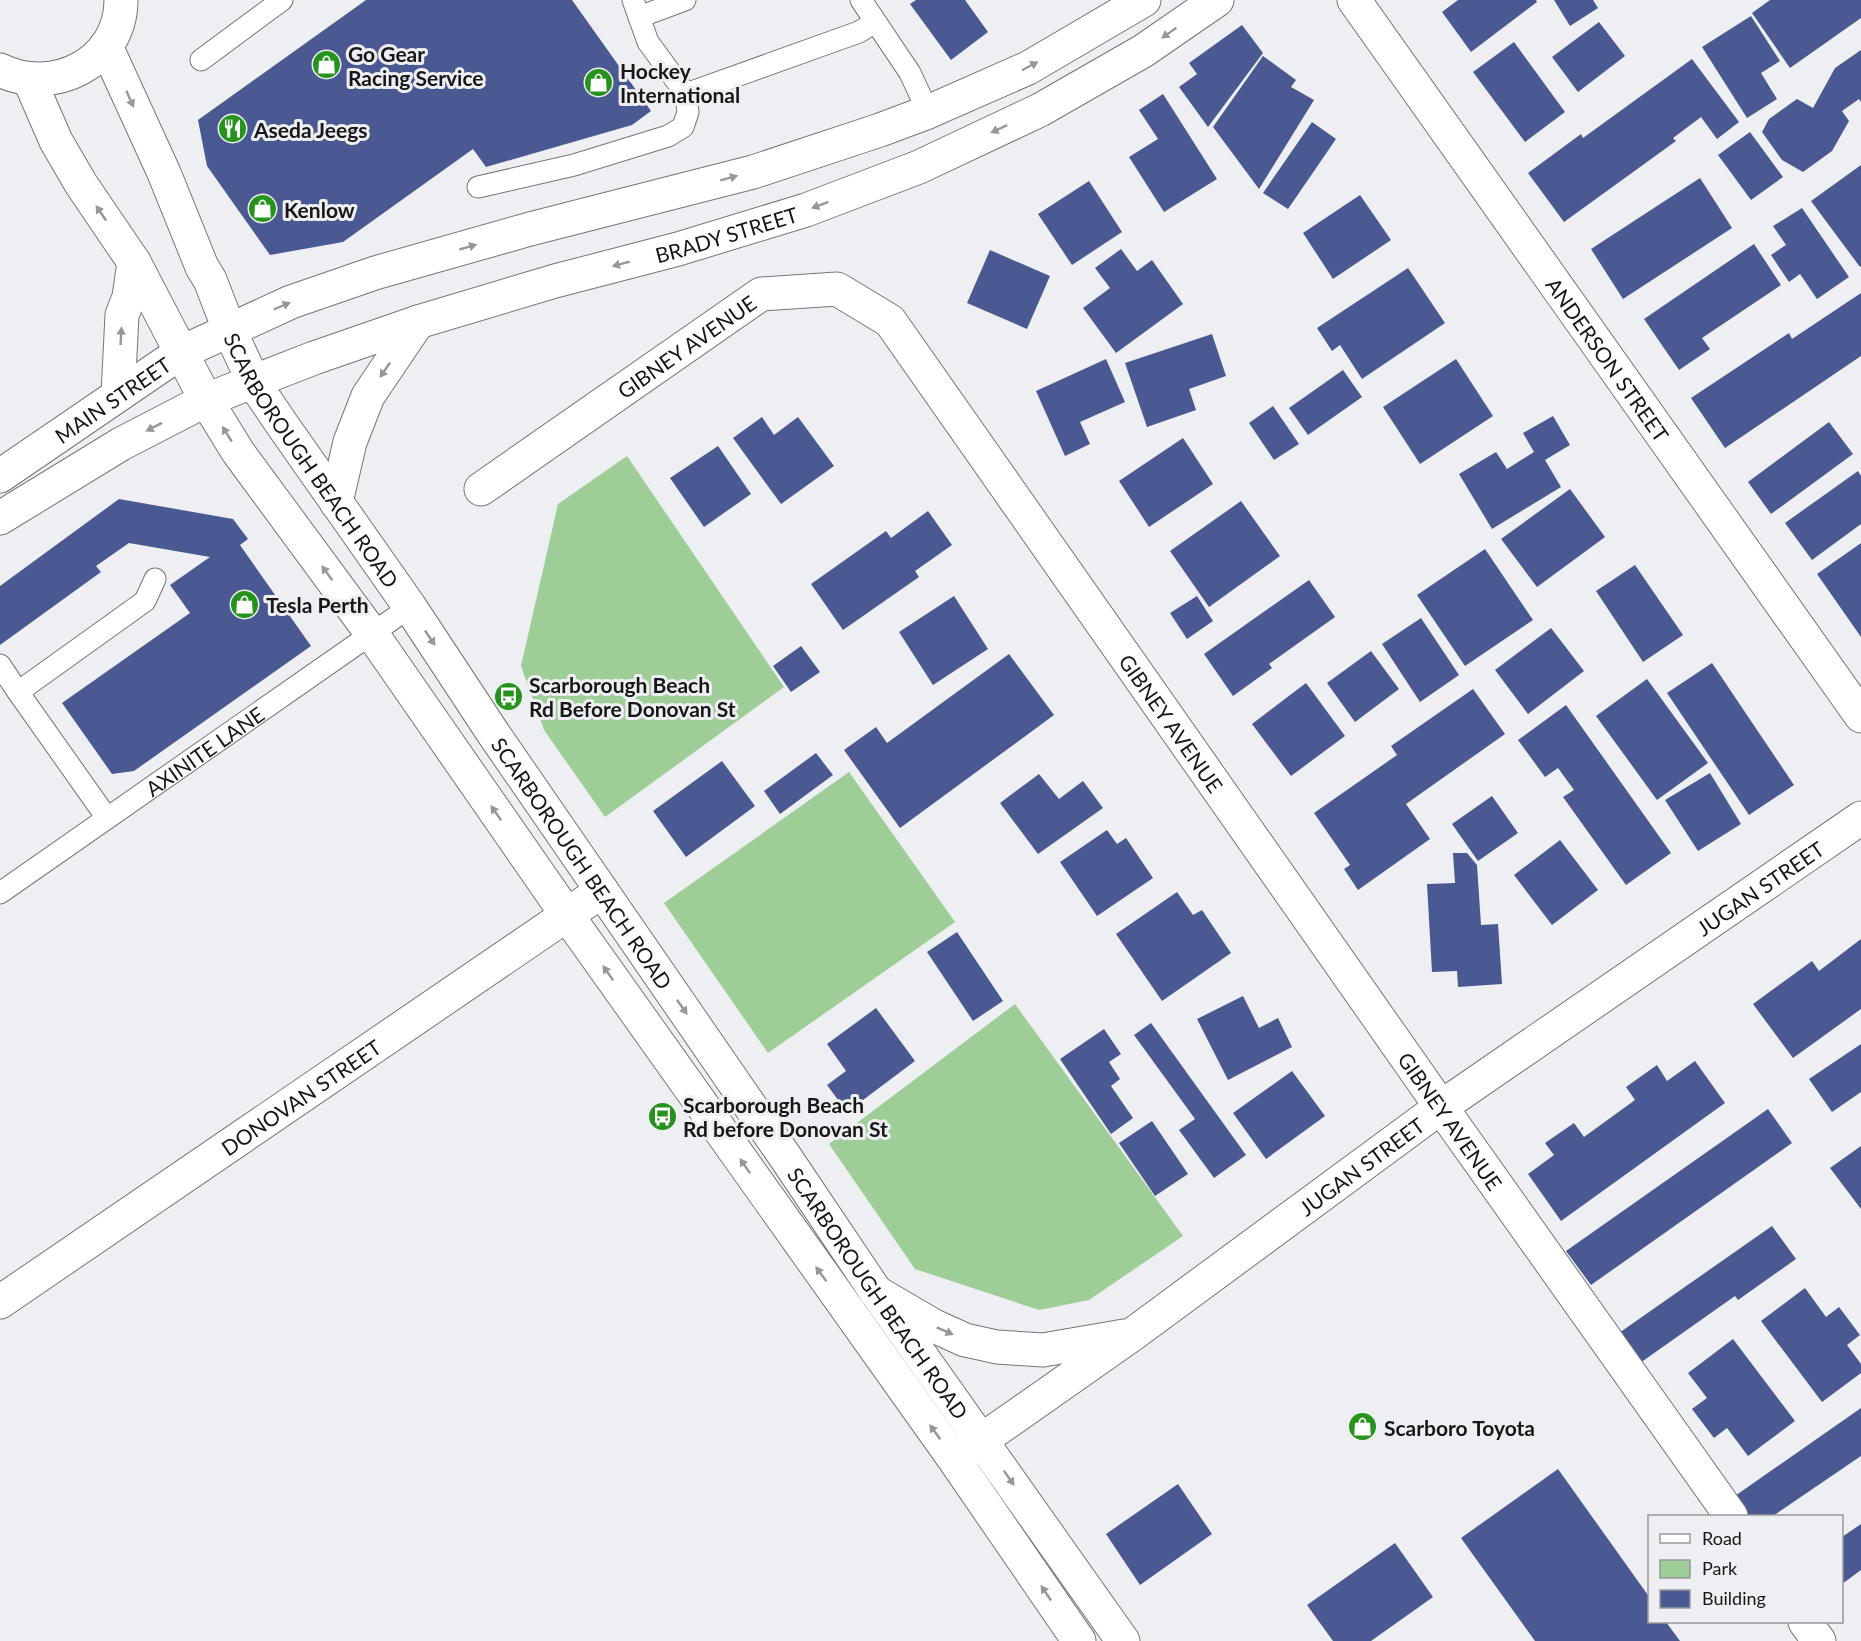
<svg xmlns="http://www.w3.org/2000/svg" width="1861" height="1641" font-family="Lato,sans-serif">
	<style>
		.green { fill: #9ecd98 }
		.building { fill: #4a5992 }
		.lines { fill: none; stroke-linecap: round; stroke-linejoin: round }
		.service-casing { stroke: #757678; stroke-width: 23 }
		.minor-casing { stroke: #757678; stroke-width: 35 }
		.primary-casing { stroke: #757678; stroke-width: 35 }
		.service { stroke: #fff; stroke-width: 21 }
		.minor { stroke: #fff; stroke-width: 33 }
		.primary { stroke: #fff; stroke-width: 33 }
		.oneway { fill: #969797 }
		.labels { text-anchor: middle; dominant-baseline: central; stroke-width: 6; stroke-linejoin: round; paint-order: stroke }
		.poi-label { font-size: 21px; font-weight: bold; fill: #161718; stroke: #eeeff2; text-anchor: start }
		.street-label { font-size: 21px; fill: #161718; stroke: #eeeff2 }
	</style>
	<rect width="100%" height="100%" fill="#eeeff2"/>
	<!-- green -->
	<path class="green" d="M627,456L784,687L605,817L544,730L521,666L558,504Z
		M849,772L955,922L768,1053L664,903Z
		M1015,1004L1183,1236L1089,1300L1039,1310L915,1269L829,1144Z"/>
	<!-- building -->
	<path class="building" d="M366,0H572L651,111L632,125L486,167L473,149L343,242L270,255L207,166L198,120Z
		M916,0H965L988,32L951,60L910,4Z
		M1458,0H1536L1537,2L1471,52L1442,12Z
		M1554,0H1593L1598,8L1570,26Z
		M1770,0H1861V18L1790,68L1752,13Z
		M1751,16L1780,61L1761,73L1777,99L1747,118L1702,47Z
		M1599,22L1625,56L1578,92L1552,57Z
		M1242,25L1263,53L1208,127L1179,87L1197,74L1189,63Z
		M1514,42L1565,112L1525,142L1473,72Z
		M1861,50V102L1859,99L1842,111L1849,121L1832,151L1803,172L1782,160L1762,132L1769,119L1797,99L1813,108L1835,68Z
		M1263,56L1296,80L1291,87L1314,100L1259,189L1213,127Z
		M1692,59L1739,122L1717,139L1701,117L1673,138L1676,141L1564,222L1528,173L1581,134L1583,138Z
		M1163,94L1217,179L1164,212L1129,157L1158,139L1139,110Z
		M1312,122L1336,139L1288,209L1263,193Z
		M1750,132L1783,177L1751,200L1718,155Z
		M1861,165V266L1860,267L1811,201Z
		M1700,178L1732,228L1623,299L1591,249Z
		M1089,181L1122,232L1072,265L1038,214Z
		M1360,195L1391,240L1333,279L1303,233Z
		M1802,208L1849,277L1817,299L1800,274L1789,282L1771,255L1786,245L1773,226Z
		M1754,244L1781,285L1702,338L1710,349L1679,370L1644,319Z
		M1121,249L1137,271L1152,260L1183,304L1116,353L1083,308L1110,288L1095,268Z
		M990,250L1050,276L1027,329L967,303Z
		M1408,268L1445,323L1362,379L1340,345L1332,351L1317,328Z
		M1861,293V356L1725,448L1691,398L1789,333L1792,339Z
		M1212,334L1226,376L1189,389L1196,410L1147,427L1125,363Z
		M1106,359L1125,402L1080,422L1090,444L1065,456L1036,391Z
		M1456,359L1493,416L1420,464L1383,407Z
		M1343,370L1362,397L1308,435L1289,408Z
		M1273,406L1299,444L1274,460L1249,423Z
		M1553,416L1570,445L1545,460L1561,487L1492,529L1459,474L1496,452L1507,469L1534,452L1523,433Z
		M762,417L774,435L798,417L834,466L781,504L733,438Z
		M1829,422L1853,454L1771,514L1748,482Z
		M1183,438L1213,484L1149,527L1119,481Z
		M718,446L751,494L704,527L670,478Z
		M1858,471L1861,476V524L1812,560L1785,523Z
		M1570,489L1605,537L1537,587L1501,539Z
		M119,499L233,519L248,539L240,545L311,646L134,771L112,774L62,703L190,613L170,585L210,557L129,543L96,566L101,572L0,645V586Z
		M1241,501L1280,556L1209,607L1170,551Z
		M928,511L952,545L915,571L919,577L843,630L811,584L886,531L891,538Z
		M1861,543V637L1817,574Z
		M1485,549L1533,620L1465,666L1417,595Z
		M1635,565L1683,635L1643,662L1596,591Z
		M1309,580L1335,617L1269,664L1272,668L1233,696L1204,654Z
		M954,596L988,649L933,685L899,632Z
		M1197,596L1213,621L1187,639L1170,613Z
		M1421,618L1459,675L1420,702L1382,644Z
		M1551,628L1584,671L1528,714L1495,670Z
		M801,646L820,672L791,692L773,666Z
		M1371,651L1399,689L1355,722L1327,683Z
		M1009,654L1054,715L900,828L844,750L876,727L887,743Z
		M1712,663L1794,785L1749,815L1667,693Z
		M1647,679L1708,763L1657,800L1596,716Z
		M1306,683L1345,736L1291,776L1252,724Z
		M1473,689L1505,734L1406,804L1430,839L1358,890L1344,869L1350,865L1314,813L1397,755L1391,746Z
		M1566,705L1671,853L1626,885L1563,797L1574,790L1558,768L1545,777L1518,740Z
		M816,753L833,775L780,814L764,791Z
		M722,761L755,806L686,857L653,811Z
		M1710,773L1741,824L1698,851L1665,800Z
		M1039,774L1059,799L1083,781L1103,808L1038,854L1000,803Z
		M1492,796L1518,833L1478,861L1452,824Z
		M1107,830L1117,844L1126,838L1153,878L1097,916L1060,862Z
		M1560,840L1598,890L1552,925L1514,875Z
		M1453,853H1467L1477,865L1481,925L1498,924L1502,984L1458,987L1457,971L1432,972L1427,884L1455,883Z
		M1177,892L1193,915L1202,910L1231,953L1162,1001L1116,934Z
		M957,932L1003,1001L973,1021L927,952Z
		M1861,939V1009L1793,1058L1753,1004L1812,961L1819,971Z
		M1243,996L1259,1028L1278,1018L1292,1047L1228,1080L1197,1019Z
		M876,1008L915,1061L847,1112L827,1085L846,1071L827,1044Z
		M1151,1023L1246,1155L1214,1178L1179,1130L1195,1119L1134,1035Z
		M1104,1029L1121,1054L1109,1062L1120,1079L1111,1086L1133,1118L1111,1134L1060,1059Z
		M1861,1044V1092L1832,1112L1809,1079Z
		M1695,1061L1725,1103L1561,1221L1528,1174L1554,1155L1545,1143L1574,1123L1584,1137L1635,1100L1626,1087L1657,1065L1667,1081Z
		M1292,1071L1325,1116L1266,1159L1233,1113Z
		M1768,1109L1792,1143L1591,1285L1566,1251Z
		M1152,1121L1188,1174L1155,1196L1119,1143Z
		M1861,1146V1209L1830,1168Z
		M1772,1226L1796,1259L1738,1300L1735,1296L1640,1363L1619,1333Z
		M1805,1288L1826,1317L1839,1307L1860,1335L1847,1345L1861,1364V1373L1822,1402L1761,1321Z
		M1733,1339L1795,1421L1748,1456L1727,1428L1714,1438L1692,1409L1707,1398L1688,1373Z
		M1861,1408V1456L1773,1516H1745L1732,1498Z
		M1558,1469L1650,1598V1622H1666L1680,1641H1535L1461,1538Z
		M1178,1484L1212,1534L1140,1585L1106,1534Z
		M1861,1524V1570L1842,1584V1537Z
		M1395,1543L1433,1597L1371,1641H1333L1307,1605Z"/>
	<g class="lines">
		<defs>
			<g id="service">
				<path d="M861,0L910,73L928,112"/>
				<path d="M639,17L685,0"/>
				<path d="M201,60L282,0"/>
				<path d="M686,94L859,32L875,22"/>
				<path d="M478,187L574,165L668,136L683,127L688,112L686,94L648,42L633,0"/>
				<path d="M0,665L18,692L145,601L155,579"/>
				<path d="M18,692L107,818"/>
				<path id="s1" d="M0,893L410,607"/>
			</g>
			<g id="minor">
				<path id="s2" d="M1354,0L1861,716"/>
				<path id="s3" d="M481,489L761,294L837,289L890,321L1441,1107L1731,1516"/>
				<path d="M876,1292L934,1326L965,1340L997,1347L1043,1350L1124,1336"/>
				<path id="s4" d="M0,1302L602,891"/>
				<path id="s5" d="M959,1456L1133,1334L1441,1107L1861,818"/>
				<path d="M1805,1622L1819,1641"/>
			</g>
			<g id="primary">
				<path id="s6" d="M106,46L164,173L202,267L210,280L229,329L254,383L281,423L410,607L493,733L786,1158L876,1292L1123,1641"/>
				<path d="M0,70C53,96 121,63 121,0"/>
				<path d="M29,79L56,141L81,184L134,262L206,400L238,452L372,634L567,915L954,1459L1079,1641"/>
				<path d="M118,394L122,315L129,297L134,262"/>
				<path id="s7" d="M0,476L180,353L291,302L375,273L530,229L753,172L880,130L928,112L1028,68L1144,0"/>
				<path d="M336,502L350,442L368,396L418,322"/>
				<path id="s8" d="M0,518L121,444L206,400L314,358L418,322L555,281L678,249L806,210L919,167L1040,110L1143,51L1217,0"/>
			</g>
		</defs>
		<!-- service casing -->
		<use href="#service" class="service-casing"/>
		<!-- minor casing -->
		<use href="#minor" class="minor-casing"/>
		<!-- primary casing -->
		<use href="#primary" class="primary-casing"/>
		<!-- service -->
		<use href="#service" class="service"/>
		<!-- minor -->
		<use href="#minor" class="minor"/>
		<!-- primary -->
		<use href="#primary" class="primary"/>
	</g>
	<!-- one-way arrows -->
	<defs><path id="oneway-solid" d="M-6-.8H1V-3.2L6.5 0L1 3.2V.8H-6Z" transform="scale(1.5)"/></defs>
	<g class="oneway">
		<use href="#oneway-solid" transform="translate(1169 33) rotate(145)"/>
		<use href="#oneway-solid" transform="translate(1030 66) rotate(-28)"/>
		<use href="#oneway-solid" transform="translate(130 99) rotate(66)"/>
		<use href="#oneway-solid" transform="translate(999 129) rotate(155)"/>
		<use href="#oneway-solid" transform="translate(729 178) rotate(-15)"/>
		<use href="#oneway-solid" transform="translate(820 205) rotate(159)"/>
		<use href="#oneway-solid" transform="translate(101 213) rotate(-124)"/>
		<use href="#oneway-solid" transform="translate(468 247) rotate(-16)"/>
		<use href="#oneway-solid" transform="translate(621 264) rotate(165)"/>
		<use href="#oneway-solid" transform="translate(282 306) rotate(-23)"/>
		<use href="#oneway-solid" transform="translate(121 336) rotate(-87)"/>
		<use href="#oneway-solid" transform="translate(385 370) rotate(124)"/>
		<use href="#oneway-solid" transform="translate(154 427) rotate(153)"/>
		<use href="#oneway-solid" transform="translate(227 434) rotate(-122)"/>
		<use href="#oneway-solid" transform="translate(327 573) rotate(-126)"/>
		<use href="#oneway-solid" transform="translate(430 638) rotate(56)"/>
		<use href="#oneway-solid" transform="translate(496 813) rotate(-125)"/>
		<use href="#oneway-solid" transform="translate(608 973) rotate(-125)"/>
		<use href="#oneway-solid" transform="translate(682 1007) rotate(55)"/>
		<use href="#oneway-solid" transform="translate(745 1166) rotate(-125)"/>
		<use href="#oneway-solid" transform="translate(821 1274) rotate(-126)"/>
		<use href="#oneway-solid" transform="translate(945 1331) rotate(24)"/>
		<use href="#oneway-solid" transform="translate(935 1432) rotate(-126)"/>
		<use href="#oneway-solid" transform="translate(1009 1478) rotate(55)"/>
		<use href="#oneway-solid" transform="translate(1046 1593) rotate(-124)"/>
	</g>
	<!-- icons -->
	<defs>
		<symbol id="shop-disc" viewBox="-11 -11 22 22"><circle r="9.5" fill="#26931c" stroke="#eeeff2"/><path d="M-5-2.5h2.3a2.7 3.5 0 0 1 5.4 0H5L5.5 6h-11ZM-1.5-2.5h3a1.5 2.3 0 0 0-3 0Z" fill="#fff"/></symbol>
		<symbol id="restaurant-disc" viewBox="-11 -11 22 22"><circle r="9.5" fill="#26931c" stroke="#eeeff2"/><path d="M-5-6h1v4h1v-4h1v4h1v-4h1v5L-1.5 .5V6h-2V.5L-5-1ZM5-6V6H3V1.5H1.5Q1.5-4 5-6Z" fill="#fff"/></symbol>
		<symbol id="bus-disc" viewBox="-11 -11 22 22"><circle r="9.5" fill="#26931c" stroke="#eeeff2"/><path d="M-5-6H5V4H4V6H2V4H-2V6H-4V4H-5ZM-3.5-4V0h7V-4ZM-3.5 1.2v1.5H-2V1.2ZM2 1.2v1.5H3.5V1.2Z" fill="#fff"/></symbol>
	</defs>
	<g fill-rule="evenodd">
		<use href="#shop-disc" x="310" y="48" width="33" height="33"/>
		<use href="#shop-disc" x="582" y="66" width="33" height="33"/>
		<use href="#restaurant-disc" x="216" y="112" width="33" height="33"/>
		<use href="#shop-disc" x="246" y="192" width="33" height="33"/>
		<use href="#shop-disc" x="228" y="588" width="33" height="33"/>
		<use href="#bus-disc" x="492" y="680" width="33" height="33"/>
		<use href="#bus-disc" x="646" y="1100" width="33" height="33"/>
		<use href="#shop-disc" x="1346" y="1410" width="33" height="33"/>
	</g>
	<g class="labels">
		<!-- poi labels -->
		<g class="poi-label">
			<text x="348" y="53">Go Gear<tspan x="348" dy="24">Racing Service</tspan></text>
			<text x="620" y="70">Hockey<tspan x="620" dy="24">International</tspan></text>
			<text x="254" y="129">Aseda Jeegs</text>
			<text x="284" y="209">Kenlow</text>
			<text x="266" y="604">Tesla Perth</text>
			<text x="529" y="684">Scarborough Beach<tspan x="529" dy="24">Rd Before Donovan St</tspan></text>
			<text x="683" y="1104">Scarborough Beach<tspan x="683" dy="24">Rd before Donovan St</tspan></text>
			<text x="1384" y="1427">Scarboro Toyota</text>
		</g>
		<!-- street labels -->
		<g class="street-label">
			<text stroke="none"><textPath href="#s8" startOffset="784">BRADY STREET</textPath></text>
			<text stroke="none"><textPath href="#s3" startOffset="250">GIBNEY AVENUE</textPath></text>
			<text stroke="none"><textPath href="#s2" startOffset="440">ANDERSON STREET</textPath></text>
			<text stroke="none"><textPath href="#s7" startOffset="136">MAIN STREET</textPath></text>
			<text stroke="none"><textPath href="#s6" startOffset="464">SCARBOROUGH BEACH ROAD</textPath></text>
			<text stroke="none"><textPath href="#s3" startOffset="970">GIBNEY AVENUE</textPath></text>
			<text stroke="none"><textPath href="#s1" startOffset="249">AXINITE LANE</textPath></text>
			<text stroke="none"><textPath href="#s6" startOffset="950">SCARBOROUGH BEACH ROAD</textPath></text>
			<text stroke="none"><textPath href="#s5" startOffset="982">JUGAN STREET</textPath></text>
			<text stroke="none"><textPath href="#s4" startOffset="364">DONOVAN STREET</textPath></text>
			<text stroke="none"><textPath href="#s3" startOffset="1456">GIBNEY AVENUE</textPath></text>
			<text stroke="none"><textPath href="#s5" startOffset="496">JUGAN STREET</textPath></text>
			<text stroke="none"><textPath href="#s6" startOffset="1472">SCARBOROUGH BEACH ROAD</textPath></text>
		</g>
	</g>
	<!-- legend -->
	<rect x="1648" y="1515" width="195" height="108" fill="#eeeff2" stroke="#98999b" stroke-width="1.5"/>
	<rect x="1660" y="1534" width="30" height="9" fill="#ffffff" stroke="#98999b" stroke-width="1.5"/>
	<text x="1702" y="1545" font-size="18" fill="#161718">Road</text>
	<rect x="1660" y="1560" width="30" height="18" fill="#9ecd98" stroke="#98999b" stroke-width="1.5"/>
	<text x="1702" y="1575" font-size="18" fill="#161718">Park</text>
	<rect x="1660" y="1590" width="30" height="18" fill="#4a5992" stroke="#98999b" stroke-width="1.5"/>
	<text x="1702" y="1605" font-size="18" fill="#161718">Building</text>
</svg>
